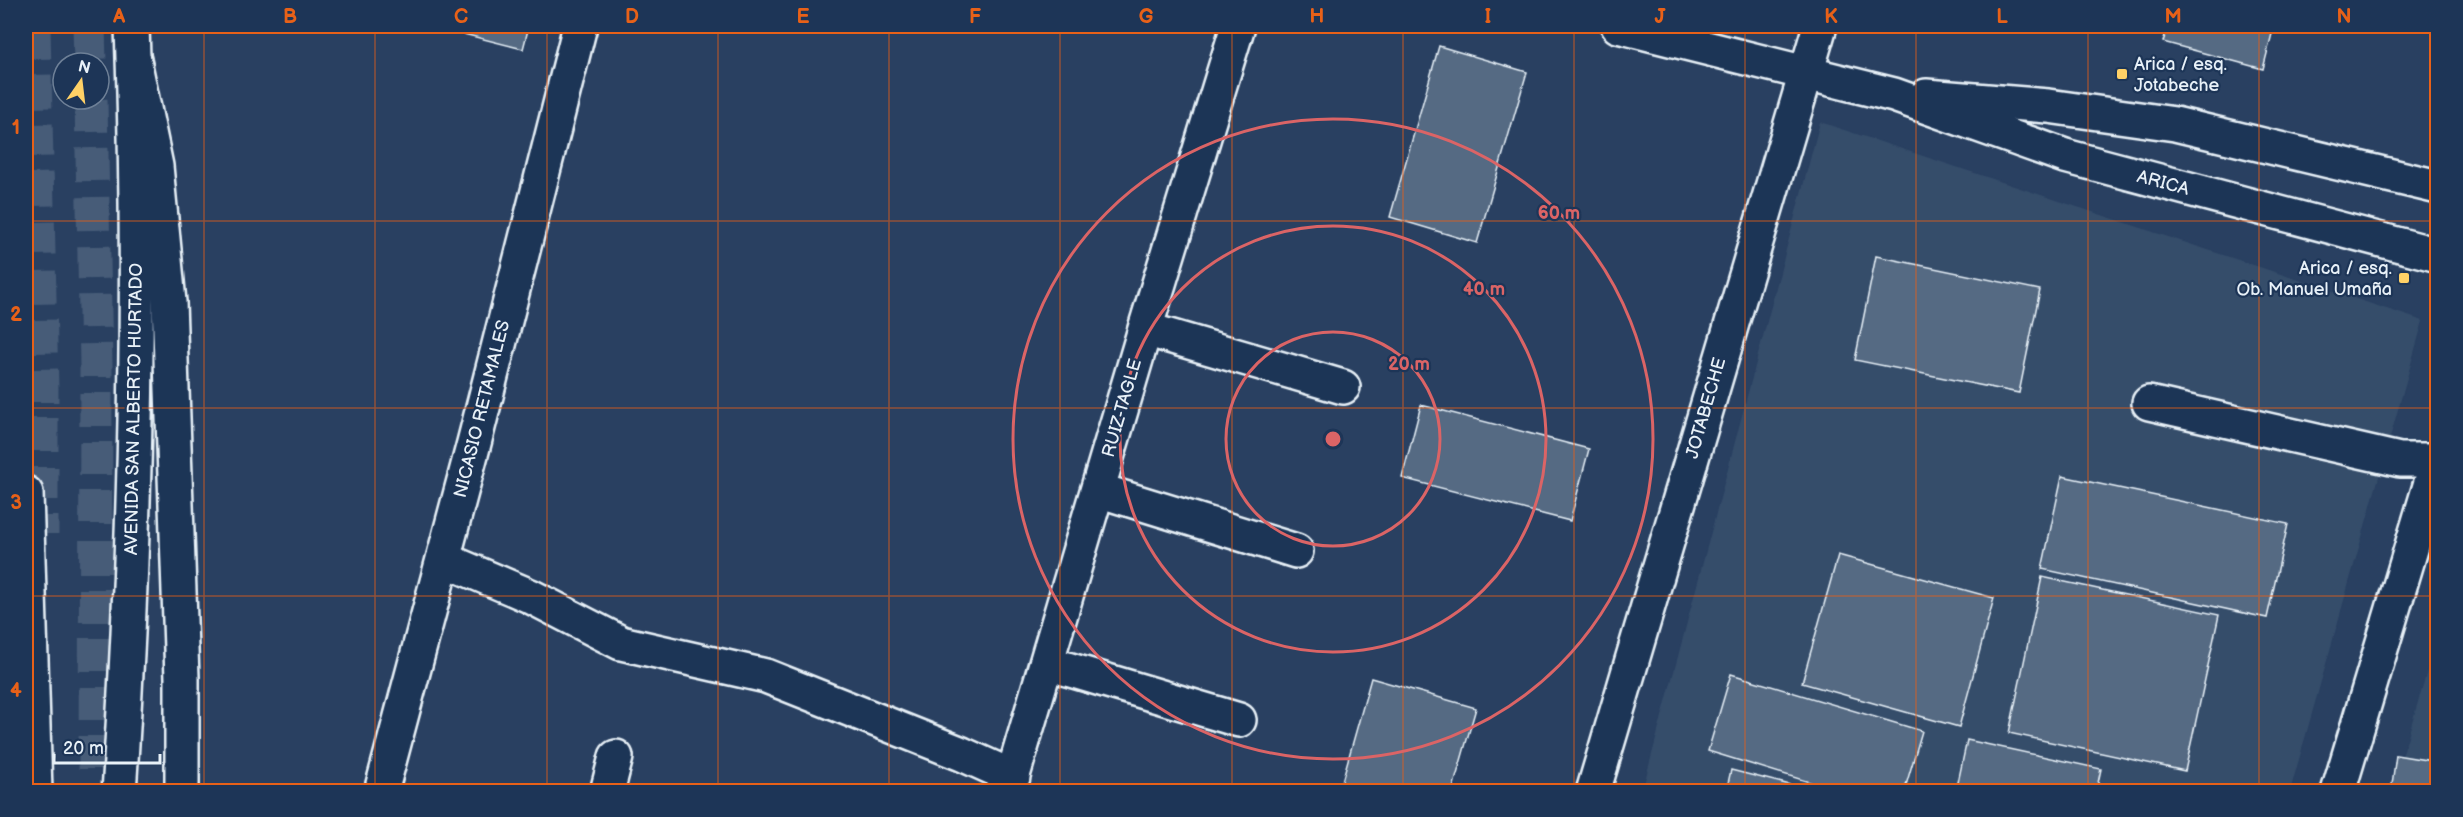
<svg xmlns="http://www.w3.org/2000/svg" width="2463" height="817" font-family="'Balsamiq Sans',sans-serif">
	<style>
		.built { fill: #364d6b }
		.building { fill: #556a83; stroke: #e8f1f8; stroke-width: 1.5 }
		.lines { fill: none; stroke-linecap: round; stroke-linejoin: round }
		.highway-tunnel { stroke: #465b78; stroke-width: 33; stroke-dasharray: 33 16; stroke-linecap: butt }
		.minor-casing { stroke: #e8f1f8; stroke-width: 38 }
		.major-casing { stroke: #e8f1f8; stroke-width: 38 }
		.highway-casing { stroke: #e8f1f8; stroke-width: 38 }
		.minor { stroke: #1d3557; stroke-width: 33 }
		.major { stroke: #1d3557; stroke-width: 33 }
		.highway { stroke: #1d3557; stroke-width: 33 }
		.grid { fill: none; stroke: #e86118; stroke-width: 1.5; stroke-opacity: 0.55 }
		.ring { fill: none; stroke: #db6466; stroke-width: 3 }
		.poi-dot { fill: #ffd166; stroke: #1d3557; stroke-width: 2 }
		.labels { text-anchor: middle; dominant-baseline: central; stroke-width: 4.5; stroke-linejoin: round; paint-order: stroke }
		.poi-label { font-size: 18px; fill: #e8f1f8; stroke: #1d3557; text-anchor: start }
		.street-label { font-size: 18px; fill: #e8f1f8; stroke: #1d3557 }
		.centre { fill: #db6466; stroke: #1d3557; stroke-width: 3 }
		.ring-label { font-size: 18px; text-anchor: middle; font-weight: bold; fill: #db6466; stroke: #1d3557; stroke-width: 4.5; stroke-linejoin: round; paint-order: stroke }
		.neatline { fill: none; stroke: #e86118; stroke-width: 2 }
		.grid-label { font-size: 20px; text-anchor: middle; font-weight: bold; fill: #e86118 }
	</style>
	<rect width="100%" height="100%" fill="#294061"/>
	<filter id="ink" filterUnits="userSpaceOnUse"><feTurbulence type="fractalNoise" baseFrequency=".0167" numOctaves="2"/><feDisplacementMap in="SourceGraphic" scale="12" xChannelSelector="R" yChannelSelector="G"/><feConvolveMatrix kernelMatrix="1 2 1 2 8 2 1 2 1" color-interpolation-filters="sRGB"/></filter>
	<g filter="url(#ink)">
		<!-- built -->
		<path class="built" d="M1820,122L2423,321L2290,791L1642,792Z
			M2437,637V791H2392Z"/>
		<!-- building -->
		<path class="building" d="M432,26H529L523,49Z
			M2168,26H2274L2263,69L2163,42Z
			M1439,46L1527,72L1477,243L1390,217Z
			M1876,256L2040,290L2019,393L1855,360Z
			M1421,405L1589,449L1570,521L1402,478Z
			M2062,476L2288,524L2267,618L2042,569Z
			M1838,555L1994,598L1959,727L1802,683Z
			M2042,577L2219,615L2185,771L2009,733Z
			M1731,674L1922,731L1904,792H1842L1708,751Z
			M1371,678L1476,708L1452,792H1339Z
			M1967,740L2101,769L2096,792H1956Z
			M2396,755L2438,762V792H2391Z
			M1731,770L1806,789V792H1726Z"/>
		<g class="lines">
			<!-- highway-tunnel -->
			<path class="highway-tunnel" d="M34,26L42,389V534
				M89,26L90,63
				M91,99L96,366L95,792"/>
			<defs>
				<path id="minor" d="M1145,329L1343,387
					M2149,403L2400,460H2438
					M1098,490L1296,551
					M443,559L530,596L621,643L766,676L962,754L1013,777
					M1047,663L1239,720
					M381,792L474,443L580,26
					M607,792L616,757
					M1008,792L1145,329L1238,26
					M1593,792L1820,26
					M2338,792L2438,459"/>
				<path id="major" d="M1618,26L1894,95L2065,156L2438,255
					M1926,96L2048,106L2175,124L2438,187
					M26,493L35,792
					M119,792C136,537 141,281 132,26"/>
				<path id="highway" d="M134,60L156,166L169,302L182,678V792"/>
			</defs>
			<!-- minor casing -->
			<use href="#minor" class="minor-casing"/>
			<!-- major casing -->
			<use href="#major" class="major-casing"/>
			<!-- highway casing -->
			<use href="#highway" class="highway-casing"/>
			<!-- minor -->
			<use href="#minor" class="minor"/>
			<!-- major -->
			<use href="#major" class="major"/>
			<!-- highway -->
			<use href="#highway" class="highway"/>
		</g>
	</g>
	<!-- grid -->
	<path class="grid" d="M204,26V792M375,26V792M547,26V792M718,26V792M889,26V792M1060,26V792M1232,26V792M1403,26V792M1574,26V792M1745,26V792M1916,26V792M2088,26V792M2259,26V792M26,221H2438M26,408H2438M26,596H2438"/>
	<!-- distance rings -->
	<g class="ring">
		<circle cx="1333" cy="439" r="107"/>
		<circle cx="1333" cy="439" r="213"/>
		<circle cx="1333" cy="439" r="320"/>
	</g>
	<!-- markers -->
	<g class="poi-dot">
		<rect x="2116" y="68" width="12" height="12" rx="3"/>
		<rect x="2398" y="272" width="12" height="12" rx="3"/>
	</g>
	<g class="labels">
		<!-- poi labels -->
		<g class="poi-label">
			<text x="2134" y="64">Arica / esq.<tspan x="2134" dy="21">Jotabeche</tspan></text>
			<text x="2392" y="268" text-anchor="end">Arica / esq.<tspan x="2392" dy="21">Ob. Manuel Umaña</tspan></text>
		</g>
		<!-- street labels -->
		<g class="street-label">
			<text transform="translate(2163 183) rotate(15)">ARICA</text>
			<text transform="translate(1122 408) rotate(-74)">RUIZ-TAGLE</text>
			<text transform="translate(1706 408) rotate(-74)">JOTABECHE</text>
			<text transform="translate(134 409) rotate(-89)">AVENIDA SAN ALBERTO HURTADO</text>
			<text transform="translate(482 409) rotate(-76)">NICASIO RETAMALES</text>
		</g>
	</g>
	<circle cx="1333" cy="439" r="9" class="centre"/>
	<g class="ring-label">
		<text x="1559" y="219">60 m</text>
		<text x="1484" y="295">40 m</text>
		<text x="1409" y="370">20 m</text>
	</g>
	<!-- margin -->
	<rect width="2463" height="817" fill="none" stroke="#1d3557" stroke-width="66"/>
	<!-- north arrow -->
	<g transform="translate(81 81) rotate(14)"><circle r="28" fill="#1d3557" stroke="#6e8097" stroke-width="1.5"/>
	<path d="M0-4.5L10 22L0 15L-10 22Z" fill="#ffd166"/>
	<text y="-9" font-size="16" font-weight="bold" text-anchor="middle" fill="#e8f1f8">N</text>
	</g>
	<!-- scale -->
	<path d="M54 754v9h106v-9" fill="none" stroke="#e8f1f8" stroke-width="3"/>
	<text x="63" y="754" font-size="18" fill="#e8f1f8" stroke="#1d3557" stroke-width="4.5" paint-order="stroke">20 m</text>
	<rect x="33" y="33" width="2397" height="751" class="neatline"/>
	<g class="grid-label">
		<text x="119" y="23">A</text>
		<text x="290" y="23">B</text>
		<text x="461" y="23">C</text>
		<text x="632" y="23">D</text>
		<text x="803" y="23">E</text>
		<text x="975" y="23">F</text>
		<text x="1146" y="23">G</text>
		<text x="1317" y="23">H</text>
		<text x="1488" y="23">I</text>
		<text x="1660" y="23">J</text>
		<text x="1831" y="23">K</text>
		<text x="2002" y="23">L</text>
		<text x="2173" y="23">M</text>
		<text x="2344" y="23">N</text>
		<text x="16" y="134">1</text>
		<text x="16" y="321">2</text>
		<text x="16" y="509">3</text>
		<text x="16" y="697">4</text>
	</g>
</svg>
